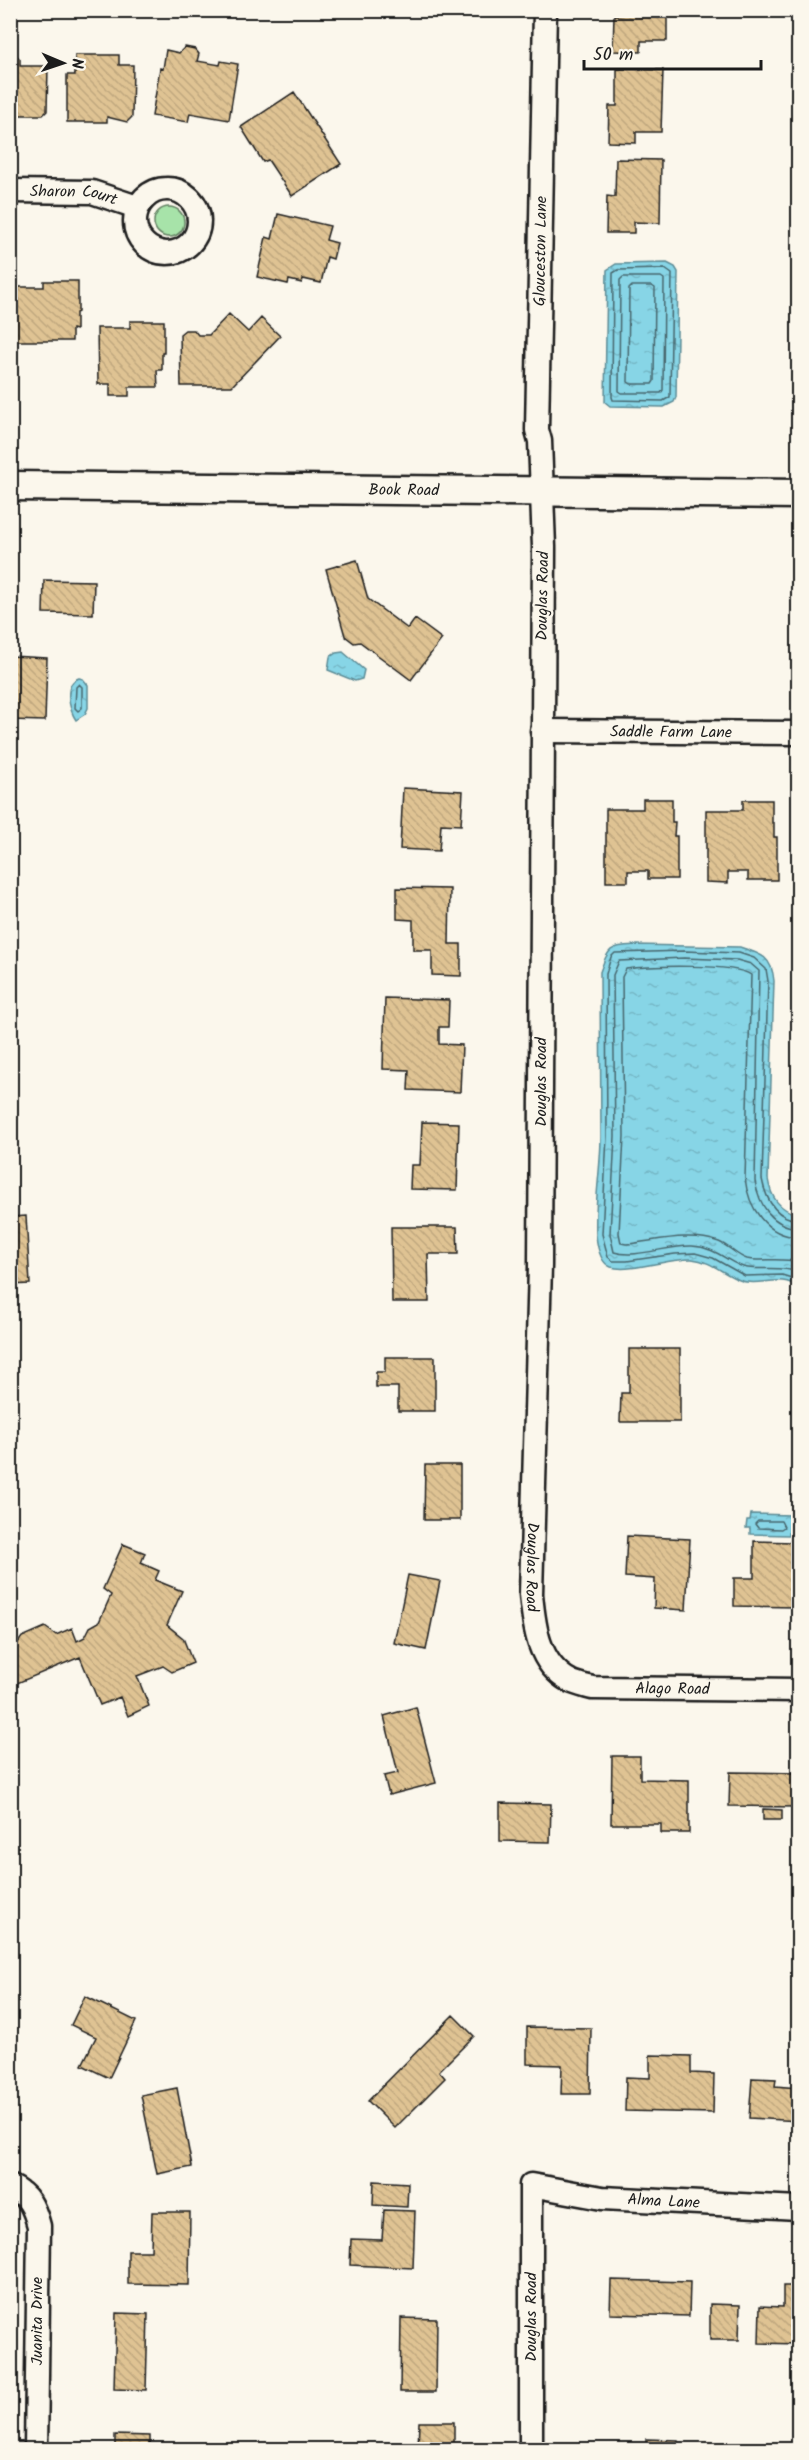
<svg xmlns="http://www.w3.org/2000/svg" width="809" height="2460" font-family="Kalam,sans-serif">
	<style>
		.grass { fill: #a7e3a9; stroke: #628062; stroke-width: 1.5 }
		.water { fill: url(#water-ripples); stroke: #5c8b95; stroke-width: 1.5 }
		.lines { fill: none; stroke-linecap: round; stroke-linejoin: round }
		.shore { stroke: #47666d; stroke-width: 1.5 }
		.building { fill: url(#building-back-hatch); stroke: #1c1c1c; stroke-width: 1.5 }
		.minor-casing { stroke: #1c1c1c; stroke-width: 27 }
		.tertiary-casing { stroke: #1c1c1c; stroke-width: 33 }
		.minor { stroke: #fbf7ec; stroke-width: 22 }
		.tertiary { stroke: #fbf7ec; stroke-width: 28 }
		.labels { text-anchor: middle; dominant-baseline: central; stroke-width: 4.5; stroke-linejoin: round; paint-order: stroke }
		.street-label { font-size: 16px; fill: #1c1c1c; stroke: #fbf7ec }
	</style>
	<defs>
		<pattern id="water-ripples" width="26" height="14" patternUnits="userSpaceOnUse" patternTransform="scale(1.5)"><rect width="26" height="14" fill="#87d5e6"/><path d="M2 4q2-2 4 0t4 0M15 11q2-2 4 0t4 0" fill="none" stroke="#74b6c5"/></pattern>
		<pattern id="building-back-hatch" width="6" height="6" patternUnits="userSpaceOnUse" patternTransform="scale(1.5)"><rect width="6" height="6" fill="#dfc393"/><path d="M-1 5l2 2M0 0l6 6M5-1l2 2" fill="none" stroke="#bfa77e"/></pattern>
	</defs>
	<rect width="100%" height="100%" fill="#fbf7ec"/>
	<filter id="ink" filterUnits="userSpaceOnUse"><feTurbulence type="fractalNoise" baseFrequency=".0167" numOctaves="2"/><feDisplacementMap in="SourceGraphic" scale="12" xChannelSelector="R" yChannelSelector="G"/><feConvolveMatrix kernelMatrix="1 2 1 2 8 2 1 2 1" color-interpolation-filters="sRGB"/></filter>
	<g filter="url(#ink)">
		<!-- grass -->
		<path class="grass" d="M154 222a15 15 0 1 1 30 0a15 15 0 1 1-30 0Z"/>
		<!-- water -->
		<path class="water" d="M667,263L675,267L678,272L676,397L674,402L664,407L610,406L605,402L607,270L616,264Z
			M343,652L364,670L362,679L355,681L328,670L330,657L336,653Z
			M79,678L83,679L88,685V708L85,714L76,720C70,711 62,684 79,678Z
			M635,945L740,947C762,954 772,957 774,981L768,1179C771,1198 779,1209 798,1215V1288C783,1273 759,1287 742,1281C724,1275 712,1261 692,1259C670,1258 630,1273 611,1267C600,1263 597,1245 596,1235C594,1203 601,1168 601,1136C601,1081 600,1027 600,972C609,947 609,947 635,945Z
			M751,1514L790,1515L789,1535L750,1534V1528H746L747,1520H750Z"/>
		<g class="lines">
			<!-- shore -->
			<path class="shore" d="M665,269L672,274L670,397L663,401L613,400L612,397L613,273L618,270Z
				M623,277H661L664,279L663,390L661,393H622L619,391L620,280Z
				M632,286H652L655,288L654,381L652,384H631L628,382L629,289Z
				M79,684L82,687V708L78,711L75,708L76,687Z
				M798,1220C776,1218 766,1200 762,1179L768,981L766,969L754,958L739,953L684,951L615,953L611,957L606,974L607,1136L602,1234L608,1257L613,1261H627L675,1254L695,1253L713,1258L745,1276L782,1275L798,1280
				M798,1228C772,1226 759,1205 755,1181L759,971L751,964L737,960L684,958L619,961L613,975L615,1136L610,1234L614,1252C635,1259 669,1245 692,1246C718,1247 731,1266 748,1268C765,1270 781,1266 798,1272
				M798,1237C766,1236 748,1207 745,1178L751,975C735,963 648,966 626,969L622,977L624,1136L619,1233L621,1243L626,1244C657,1241 689,1231 719,1242C729,1246 737,1256 747,1259C762,1262 780,1257 798,1262
				M758,1521H781L784,1527L781,1529L758,1528L755,1524Z"/>
		</g>
		<!-- building -->
		<path class="building" d="M622,10H667V41H641V52L613,51L614,15H622Z
			M185,47L195,49L199,54L197,61L220,65L221,61L238,64L229,120L190,113L188,122L152,116L160,68L163,69L166,50L179,53Z
			M10,55H16L20,59V66H48L47,111L43,115H10Z
			M75,55H119V65H133L132,117L127,122L107,117V122H67V75H75Z
			M617,69L663,70L661,132H636V143L608,142L609,106H617Z
			M294,92L341,164L292,196L268,160L263,162L241,127Z
			M616,159L661,160L660,223L634,222V233H606L607,196L615,197Z
			M278,214L330,226L326,240L337,243L333,259L327,257L321,283L303,279L302,283L289,280L288,284L257,277L266,237L272,239Z
			M44,281H78V312L76,313V330L72,329V341H11V287H44Z
			M229,314L248,332L261,318L280,336L232,386H181L180,334L185,330H194L198,335H209Z
			M130,321H164V353H162V370H157L158,387H129V396H110V384H98L97,328H130Z
			M357,560L368,599L408,629L415,619L442,639L411,680L360,642L354,643L345,636L326,569Z
			M44,580L94,581L93,614L43,613Z
			M10,656L47,658L45,721L10,720Z
			M403,788L463,791L461,825L441,824L439,851L400,849Z
			M643,799H672V822H675L674,836H677V879H648V871H628V882H606V809H643Z
			M743,800H772V823H774V837H777V880H748V872H728V883L706,882V810H743Z
			M397,888L450,889L449,944H461V976L432,975V950H413V920L397,919Z
			M385,998L449,1000L448,1027H439V1044L462,1045L460,1092L408,1090L409,1070L383,1069Z
			M422,1122L459,1123L457,1190L410,1189L411,1165H420Z
			M26,1216L30,1284L10,1285V1217Z
			M391,1227H457L458,1254H428L429,1302H392Z
			M629,1349H680V1422H620L621,1393H629Z
			M385,1357H435V1411H398V1387H376V1372H385Z
			M425,1465H460V1520H424Z
			M627,1536L690,1539L686,1610L654,1608L655,1579L625,1577Z
			M754,1541L793,1542V1607L734,1606V1578H754Z
			M123,1544L145,1553L141,1563L159,1571L155,1580L182,1591L167,1625L183,1638L193,1663L172,1672L163,1666L137,1676L149,1706L128,1716L120,1697L100,1705L80,1657L10,1686V1646L17,1644L22,1637L45,1627L56,1635L72,1628L77,1641L85,1637L90,1627L99,1622L111,1595L103,1589Z
			M408,1575L440,1581L426,1650L394,1643Z
			M416,1707L436,1783L389,1795L384,1776L398,1773L384,1716Z
			M612,1756H640V1779L689,1780V1833H661V1824H611Z
			M730,1772L798,1773V1807L729,1806Z
			M500,1803L551,1804L550,1842L500,1841Z
			M763,1809L782,1810V1820H763Z
			M85,1996L136,2021L109,2078L82,2065L96,2037L71,2025Z
			M453,2015L474,2036L439,2071L445,2078L395,2128L368,2101Z
			M527,2027L591,2028L590,2094H561L562,2065L527,2064Z
			M650,2055L691,2056V2073L714,2074L713,2113L625,2111L626,2077L650,2078Z
			M752,2078L776,2079L775,2086L798,2088V2121L749,2118Z
			M177,2088L192,2167L157,2174L141,2095Z
			M374,2181L408,2183L407,2207L373,2205Z
			M384,2210L415,2211L413,2268L350,2265L351,2239L382,2240Z
			M152,2212H190L189,2285L128,2284V2251H151Z
			M611,2280L690,2282L689,2316L610,2314Z
			M783,2286H798V2344L759,2343L760,2306L783,2307Z
			M710,2304L740,2305L739,2340H710Z
			M116,2313L148,2314L146,2390L114,2389Z
			M401,2318L437,2319L436,2392H400Z
			M419,2422H454V2450H418Z
			M115,2435L150,2436V2450H115Z
			M646,2439L678,2440V2450H646Z"/>
		<g class="lines">
			<defs>
				<g id="minor">
					<path id="s1" d="M545,10L537,430L540,441L544,547L540,1266L531,1594C534,1626 538,1664 570,1681C576,1684 585,1686 592,1688L798,1690"/>
					<circle cx="167" cy="221" r="32"/>
					<path id="s2" d="M10,191L92,192L137,207"/>
					<path id="s3" d="M542,731L798,733"/>
					<path d="M10,2186C29,2195 34,2207 39,2226L36,2450"/>
					<path id="s4" d="M531,2450V2185L602,2198L798,2208"/>
				</g>
				<g id="tertiary">
					<path id="s5" d="M10,486L798,494"/>
				</g>
			</defs>
			<!-- minor casing -->
			<use href="#minor" class="minor-casing"/>
			<!-- tertiary casing -->
			<use href="#tertiary" class="tertiary-casing"/>
			<!-- minor -->
			<use href="#minor" class="minor"/>
			<!-- tertiary -->
			<use href="#tertiary" class="tertiary"/>
		</g>
	</g>
	<g class="labels">
		<!-- street labels -->
		<g class="street-label">
			<text stroke="none"><textPath href="#s2" startOffset="64">Sharon Court</textPath></text>
			<text transform="translate(541 251) rotate(-89)">Glouceston Lane</text>
			<text stroke="none"><textPath href="#s5" startOffset="394">Book Road</textPath></text>
			<text transform="translate(543 596) rotate(-89)">Douglas Road</text>
			<text stroke="none"><textPath href="#s3" startOffset="129">Saddle Farm Lane</textPath></text>
			<text transform="translate(541 1082) rotate(-90)">Douglas Road</text>
			<text stroke="none"><textPath href="#s1" startOffset="1558">Douglas Road</textPath></text>
			<text stroke="none"><textPath href="#s1" startOffset="1788">Alago Road</textPath></text>
			<text stroke="none"><textPath href="#s4" startOffset="399">Alma Lane</textPath></text>
			<text transform="translate(531 2317) rotate(-90)">Douglas Road</text>
			<text transform="translate(37 2321) rotate(-90)">Juanita Drive</text>
		</g>
	</g>
	<!-- margin -->
	<rect width="809" height="2460" fill="none" stroke="#fbf7ec" stroke-width="36"/>
	<rect x="18" y="18" width="773" height="2424" fill="none" stroke="#1c1c1c" stroke-width="2" filter="url(#ink)"/>
	<!-- north arrow -->
	<g transform="translate(63 63) rotate(92)" stroke="#fbf7ec" stroke-width="4.5" paint-order="stroke">
	<path d="M0-4.5L10 22L0 15L-10 22Z" fill="#1c1c1c"/>
	<text y="-9" font-size="16" font-weight="bold" text-anchor="middle" fill="#1c1c1c">N</text>
	</g>
	<!-- scale -->
	<path d="M584 60v9h177v-9" fill="none" stroke="#1c1c1c" stroke-width="3"/>
	<text x="593" y="60" font-size="18" fill="#1c1c1c" stroke="#fbf7ec" stroke-width="4.5" paint-order="stroke">50 m</text>
</svg>
